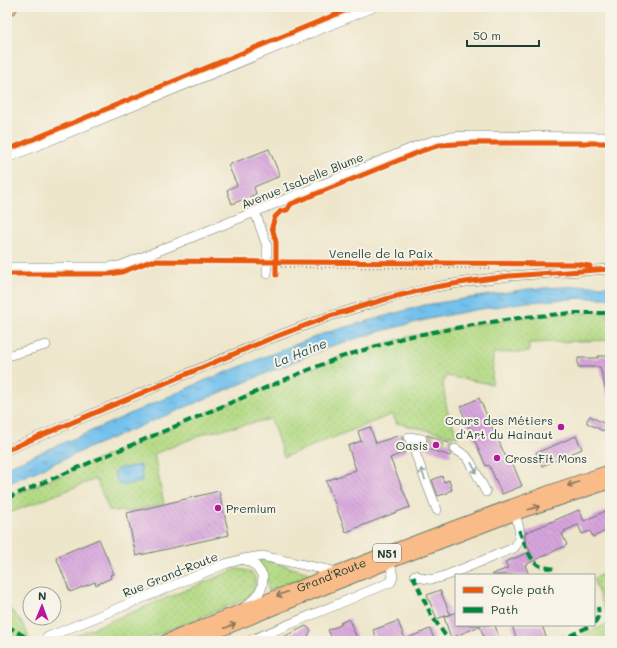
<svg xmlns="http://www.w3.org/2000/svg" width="617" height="648" font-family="Mali,sans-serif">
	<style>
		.grass { fill: url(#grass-dots); stroke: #698c5c }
		.water { fill: url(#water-ripples); stroke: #497f90 }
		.building { fill: url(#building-back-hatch) }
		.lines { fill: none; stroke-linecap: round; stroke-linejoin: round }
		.minor-tunnel { stroke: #c5c4ad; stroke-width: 9; stroke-dasharray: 9 4.5; stroke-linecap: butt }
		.minor-casing { stroke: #677869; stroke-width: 10 }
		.major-casing { stroke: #677869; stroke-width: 14 }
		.highway-casing { stroke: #677869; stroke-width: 16 }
		.path { stroke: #677869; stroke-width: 1.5; stroke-dasharray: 1 3; stroke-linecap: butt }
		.minor { stroke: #fff; stroke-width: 9 }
		.major { stroke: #f9bc89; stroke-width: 12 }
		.highway { stroke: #f9bc89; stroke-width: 14 }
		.quiet { stroke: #00873e; stroke-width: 4; stroke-dasharray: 8 4; stroke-linecap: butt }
		.cycleway-casing { stroke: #f7f3e8; stroke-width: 8 }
		.cycleway { stroke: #e8590c; stroke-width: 5 }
		.oneway { stroke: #8f9e9a }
		.oneway2 { stroke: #81765a }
		.poi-dot { fill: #b5179e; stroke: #f7f3e8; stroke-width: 1.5 }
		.labels { text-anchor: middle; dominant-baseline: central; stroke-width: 4; stroke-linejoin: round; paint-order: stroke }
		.shield { fill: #f7f3e8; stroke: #60746a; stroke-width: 1 }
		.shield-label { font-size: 11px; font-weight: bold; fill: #1f3d34 }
		.street-label { font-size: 12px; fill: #1f3d34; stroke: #f7f3e8 }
		.poi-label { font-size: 12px; fill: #1f3d34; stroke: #f7f3e8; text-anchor: end }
		.water-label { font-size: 13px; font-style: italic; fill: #305759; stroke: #f7f3e8 }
	</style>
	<defs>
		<pattern id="grass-dots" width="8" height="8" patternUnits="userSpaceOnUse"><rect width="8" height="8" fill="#b3da83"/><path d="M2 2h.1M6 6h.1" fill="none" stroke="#9abc72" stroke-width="1.8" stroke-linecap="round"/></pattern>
		<pattern id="water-ripples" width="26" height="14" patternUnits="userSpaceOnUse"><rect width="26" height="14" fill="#73c1ed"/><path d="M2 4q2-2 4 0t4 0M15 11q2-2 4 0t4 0" fill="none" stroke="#5e9ec1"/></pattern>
		<pattern id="building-back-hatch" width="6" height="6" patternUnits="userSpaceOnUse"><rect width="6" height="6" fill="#d8a5dd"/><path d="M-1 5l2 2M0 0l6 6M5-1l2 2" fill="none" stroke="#af88b4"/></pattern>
	</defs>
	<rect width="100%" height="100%" fill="#f7f3e8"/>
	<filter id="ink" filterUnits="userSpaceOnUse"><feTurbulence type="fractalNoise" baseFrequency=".025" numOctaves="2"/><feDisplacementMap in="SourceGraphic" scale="8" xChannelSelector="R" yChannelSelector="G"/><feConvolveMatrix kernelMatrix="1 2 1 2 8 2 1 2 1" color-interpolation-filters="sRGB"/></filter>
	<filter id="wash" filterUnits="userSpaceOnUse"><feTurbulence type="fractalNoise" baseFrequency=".012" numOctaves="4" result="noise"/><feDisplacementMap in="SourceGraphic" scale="16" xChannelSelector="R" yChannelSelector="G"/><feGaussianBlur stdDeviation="0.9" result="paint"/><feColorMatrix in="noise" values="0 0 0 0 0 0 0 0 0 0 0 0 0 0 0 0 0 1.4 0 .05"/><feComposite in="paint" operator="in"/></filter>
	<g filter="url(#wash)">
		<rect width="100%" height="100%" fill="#eee6cb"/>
		<!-- grass -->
		<path class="grass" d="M573,313H610V340L529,343V352L493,353L492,384L446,376L443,384L447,410L458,437L396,423L393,414L284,457L271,419L206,433L154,454L164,504L126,512L109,510L96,479L7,514V498L291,377L338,358L406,337L478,324L525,317Z
			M256,560H265L309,573L310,576L268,591C268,576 268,570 256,560Z
			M237,569C254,571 258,575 253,593L241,601L142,641H62Z
			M610,571V623L594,581V578Z
			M7,606C17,617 27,626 29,641H7Z
			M610,623V641H568Z"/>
		<!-- water -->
		<path class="water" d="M583,286H610V298H584L527,302L474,310L429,319L381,331L331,346L93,446L7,484V467L87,433L204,381L325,333L425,305L528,289Z
			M140,465L141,466L142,482L122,485L118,484L114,473L117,469Z"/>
		<g id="blocks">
			<!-- building -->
			<path class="building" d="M269,149L280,176L254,187L256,194L232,204L227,190L237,185L228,165Z
				M598,356H610V394L607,395L600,367H578V358H598Z
				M479,398L509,464L512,462L522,486L502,494L489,465L486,466L460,407Z
				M590,416L607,425L603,431L587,423V420Z
				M370,427L376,443L401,435L407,451L390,458L410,507L346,532L326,481L356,470L348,446L361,441L358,431Z
				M427,435L452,444L449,448L451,454L450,456L419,446L418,444L424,445L427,442L428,440Z
				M576,436L582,449L542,466L536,453Z
				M442,476L444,482L449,480L452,490L447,492L448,493L438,496L432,480Z
				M219,491L229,535L136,556L127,513Z
				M610,509V529L593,537L590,531L582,534L578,525L564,531L565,532L562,534L567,545L525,565L529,575H492V574L508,568L505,562L530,552L525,540V533L579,510L584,521Z
				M99,539L114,574L110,575L111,578L96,585L95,582L70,592L56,557Z
				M440,590L450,614L437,619L427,595Z
				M456,612V625H495L500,641H485L480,626L451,638L444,617Z
				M349,619L358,641H333L328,630L341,625L340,623Z
				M398,621L405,639L430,629L435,641H378L373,630Z
				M512,625H542L546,637L533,641H517Z
				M306,626L311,630L309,634V635L307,637L308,641H275Z"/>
		</g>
	</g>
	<g filter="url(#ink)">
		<use href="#blocks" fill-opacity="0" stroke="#677869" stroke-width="1"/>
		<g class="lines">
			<!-- minor-tunnel -->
			<path class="minor-tunnel" d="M422,439L455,449"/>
			<defs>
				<path id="minor" d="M7,158L374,7
					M255,212L267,246V274
					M7,267H108L120,266L148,255L420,145C440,138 451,136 472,136L610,137
					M7,356L46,345
					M422,439L409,437L437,510
					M455,449L466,456L471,463L486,492
					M7,450L267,340L330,316L393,297L435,287L472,281L509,276L610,269
					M243,559L255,565L263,576L262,587L257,596L245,607
					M415,575C428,581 432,580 445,576L514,548C523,537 519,527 515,514
					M44,641L48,637L225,564L243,559L262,556L337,572
					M249,641L391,582L393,577L390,562"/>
				<g id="major">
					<path id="s1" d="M166,641C290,590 415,541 541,495C564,486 587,479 610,471"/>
					<path d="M194,641C299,598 405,555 512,515C545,503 578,494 610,482"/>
				</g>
				<path id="highway" d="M7,8L10,7"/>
			</defs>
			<!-- minor casing -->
			<use href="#minor" class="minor-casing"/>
			<!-- major casing -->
			<use href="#major" class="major-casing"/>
			<!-- highway casing -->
			<use href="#highway" class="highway-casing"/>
			<!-- path -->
			<path class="path" d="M382,10L390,7
				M277,267L493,268"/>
			<!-- minor -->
			<use href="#minor" class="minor"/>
			<!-- major -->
			<use href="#major" class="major"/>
			<!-- highway -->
			<use href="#highway" class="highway"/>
			<!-- quiet -->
			<path class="quiet" d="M7,498L291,377L338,358L406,337L478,324L525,317L573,313H610
				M519,530C523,540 530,562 540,566C545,568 551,568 556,569
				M413,576L431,615L445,635L451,641
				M594,623C599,618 599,614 598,607
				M7,626L24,636L28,641
				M559,641L592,625"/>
			<defs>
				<path id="cycleway" d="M7,150L354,7
					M7,274H110L122,272L151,261L577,264L590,266
					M276,275V242L272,227L275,217L281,211L287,210L291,204L424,150L440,145L474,143H610
					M7,450L267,340L330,316L393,297L435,287L472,281L509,276L610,269"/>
			</defs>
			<!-- cycleway casing -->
			<use href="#cycleway" class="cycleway-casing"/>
			<!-- cycleway -->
			<use href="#cycleway" class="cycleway"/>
		</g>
		<!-- one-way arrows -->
		<defs><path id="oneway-shaft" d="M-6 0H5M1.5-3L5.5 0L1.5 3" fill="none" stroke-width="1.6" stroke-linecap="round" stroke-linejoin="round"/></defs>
		<g class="oneway">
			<use href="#oneway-shaft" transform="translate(474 468) rotate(62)"/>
			<use href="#oneway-shaft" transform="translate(423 474) rotate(-111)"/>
		</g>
		<g class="oneway2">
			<use href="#oneway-shaft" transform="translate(573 484) rotate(161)"/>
			<use href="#oneway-shaft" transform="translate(534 508) rotate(-18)"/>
			<use href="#oneway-shaft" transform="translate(282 594) rotate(159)"/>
			<use href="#oneway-shaft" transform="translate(230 626) rotate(-22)"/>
		</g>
	</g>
	<!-- markers -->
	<g class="poi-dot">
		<circle cx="561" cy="427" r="4"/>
		<circle cx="436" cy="445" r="4"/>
		<circle cx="497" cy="458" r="4"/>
		<circle cx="218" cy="508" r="4"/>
	</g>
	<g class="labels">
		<!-- shield labels -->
		<rect class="shield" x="373" y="544" width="28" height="18" rx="3"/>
		<g class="shield-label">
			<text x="387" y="553">N51</text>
		</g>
		<!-- street labels -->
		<g class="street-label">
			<text transform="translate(302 180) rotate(-22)">Avenue Isabelle Blume</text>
			<text x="381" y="253">Venelle de la Paix</text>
			<text transform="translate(170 574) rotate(-22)">Rue Grand-Route</text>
			<text stroke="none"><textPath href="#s1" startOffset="178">Grand'Route</textPath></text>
		</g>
		<!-- poi labels -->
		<g class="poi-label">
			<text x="553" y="420">Cours des Métiers<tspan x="553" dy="14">d'Art du Hainaut</tspan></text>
			<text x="428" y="445">Oasis</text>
			<text x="505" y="458" text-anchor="start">CrossFit Mons</text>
			<text x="226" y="508" text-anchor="start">Premium</text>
		</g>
		<!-- water labels -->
		<g class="water-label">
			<text transform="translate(300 352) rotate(-22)">La Haine</text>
		</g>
	</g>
	<!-- margin -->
	<rect width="617" height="648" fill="none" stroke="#f7f3e8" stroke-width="24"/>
	<!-- legend -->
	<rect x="455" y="574" width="140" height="52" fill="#f7f3e8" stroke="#a1aaa0"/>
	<rect x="463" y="587" width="20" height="6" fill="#e8590c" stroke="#a1aaa0"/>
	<text x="491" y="594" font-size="12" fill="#1f3d34">Cycle path</text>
	<rect x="463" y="607" width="20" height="6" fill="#00873e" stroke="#a1aaa0"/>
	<text x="491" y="614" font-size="12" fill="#1f3d34">Path</text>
	<!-- north arrow -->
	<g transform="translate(42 606) rotate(1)"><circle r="19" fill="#f7f3e8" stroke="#a1aaa0"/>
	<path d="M0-3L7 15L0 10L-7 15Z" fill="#b5179e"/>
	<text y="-6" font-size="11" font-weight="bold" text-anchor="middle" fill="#1f3d34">N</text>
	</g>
	<!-- scale -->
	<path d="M467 40v6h72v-6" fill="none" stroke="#1f3d34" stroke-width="2"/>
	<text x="473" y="40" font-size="12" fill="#1f3d34" stroke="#f7f3e8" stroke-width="3" paint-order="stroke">50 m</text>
</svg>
